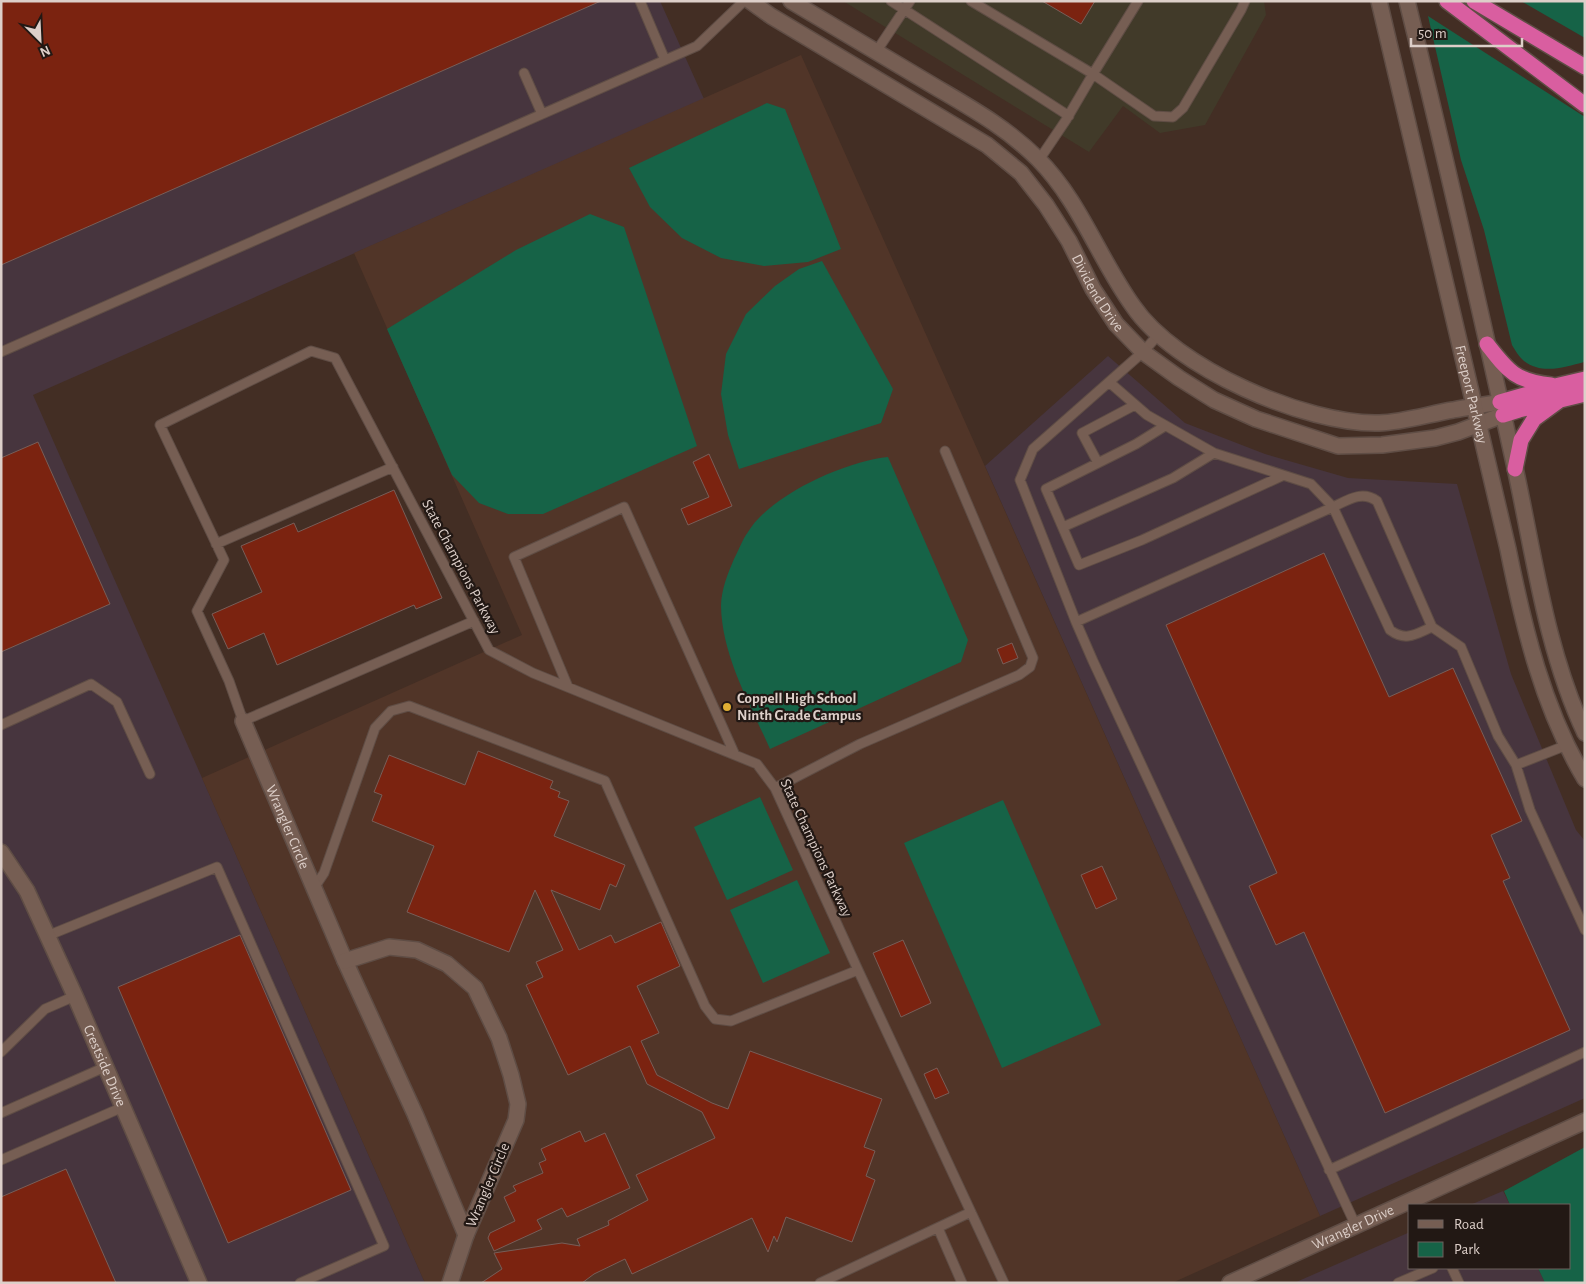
<svg xmlns="http://www.w3.org/2000/svg" width="1586" height="1284" font-family="'Alegreya Sans',sans-serif">
	<style>
		.commercial { fill: #413a29 }
		.industrial { fill: #47353e }
		.built { fill: #513528 }
		.green { fill: #166347 }
		.building { fill: #7b2310; stroke: #785e58 }
		.lines { fill: none; stroke-linecap: round; stroke-linejoin: round }
		.lane-casing { stroke: #5f4d45; stroke-width: 11 }
		.street-casing { stroke: #5f4d45; stroke-width: 18 }
		.secondary-casing { stroke: #5f4d45; stroke-width: 18 }
		.highway-casing { stroke: #5f4d45; stroke-width: 18 }
		.lane { stroke: #765e53; stroke-width: 9 }
		.street { stroke: #765e53; stroke-width: 15 }
		.secondary { stroke: #765e53; stroke-width: 15 }
		.highway { stroke: #d95ea0; stroke-width: 15 }
		.poi-dot { fill: #e1af34; stroke: #221814; stroke-width: 2 }
		.labels { text-anchor: middle; dominant-baseline: central; stroke-width: 4.5; stroke-linejoin: round; paint-order: stroke }
		.street-label { font-size: 15px; fill: #ddcfc9; stroke: #221814 }
		.poi-label { font-size: 15px; font-weight: bold; fill: #ddcfc9; stroke: #221814; text-anchor: start }
	</style>
	<rect width="100%" height="100%" fill="#432e24"/>
	<!-- commercial -->
	<path class="commercial" d="M843,1H1264L1266,15L1205,125L1160,133L1123,106L1089,152Z"/>
	<!-- industrial -->
	<path class="industrial" d="M1,1H660L704,99L33,395L425,1283H1Z
		M1108,356L1185,423L1265,454L1348,478L1457,484L1511,674L1576,830L1585,841V1098L1320,1216L985,466Z
		M1503,1191L1510,1205H1470Z
		M1410,1232V1268H1538L1545,1283H1294Z"/>
	<!-- built -->
	<path class="built" d="M801,55L1320,1216L1172,1283H425L202,778L522,635L354,253Z"/>
	<!-- green -->
	<path class="green" d="M1521,1H1585V38Z
		M1428,16L1585,117L1584,362C1565,367 1542,375 1524,361C1519,357 1515,350 1512,345L1484,230L1461,160Z
		M767,103L785,109L841,249L808,262L764,266L721,258L682,238L650,207L629,168Z
		M590,214L624,227L697,446L543,514H508L479,503L452,475L387,329L516,250Z
		M822,261L893,389L881,423L739,469L728,435L721,394L726,354L746,314L775,286L799,269Z
		M888,457L968,640L961,662L770,749C750,704 722,656 721,606C721,590 728,573 734,559C739,550 742,540 748,532C770,495 846,461 888,457Z
		M760,797L793,870L727,900L694,827Z
		M1003,800L1101,1025L1002,1068L904,843Z
		M797,880L830,953L763,983L730,910Z
		M1585,1147V1283H1545L1538,1268H1570V1205H1510L1504,1191Z"/>
	<!-- building -->
	<path class="building" d="M1,1H601L1,265Z
		M1042,1H1095L1081,24Z
		M38,442L110,604L1,652V458Z
		M709,454L732,506L688,525L681,509L709,497L693,462Z
		M394,490L442,598L416,609L414,605L277,665L264,633L228,649L212,614L262,592L241,546L294,523L298,532Z
		M1324,553L1389,697L1453,668L1522,821L1491,835L1510,878L1503,881L1570,1030L1385,1113L1304,932L1276,945L1249,886L1277,873L1166,625Z
		M1012,643L1018,658L1003,664L997,649Z
		M478,751L553,781L550,788L560,792L558,797L569,801L554,836L625,865L616,887L610,884L600,910L551,890L579,950L611,935L615,943L661,922L680,966L637,986L659,1033L641,1041L657,1075L712,1103L728,1109L750,1051L882,1099L864,1147L875,1151L866,1176L875,1180L852,1242L786,1217L777,1242L774,1236L768,1252L752,1218L632,1274L625,1259L594,1274L582,1283H481L502,1269L494,1253L562,1243L580,1246L577,1239L609,1225L608,1221L648,1200L636,1175L715,1138L702,1112L647,1084L630,1046L568,1075L526,985L543,977L536,962L563,950L535,890L509,952L407,912L434,846L372,821L382,795L374,792L389,755L465,785Z
		M1102,866L1117,899L1096,909L1081,875Z
		M240,935L351,1190L228,1243L118,987Z
		M903,940L931,1003L901,1017L873,953Z
		M937,1068L949,1093L935,1099L924,1074Z
		M580,1131L585,1142L605,1133L630,1188L567,1217L562,1208L537,1220L542,1229L494,1251L488,1238L490,1233L515,1221L504,1197L516,1191L513,1186L543,1173L539,1163L546,1160L541,1149Z
		M66,1169L116,1283H1V1197Z"/>
	<g class="lines">
		<defs>
			<path id="lane" d="M640,1L665,60
				M891,1L1069,116
				M971,1L1093,74L1138,1
				M876,52L910,1
				M524,73L542,114
				M1039,160L1066,120L1093,74L1154,116L1173,117L1183,108L1241,10L1245,1
				M1158,335L1143,352L1033,449L1020,480L1076,622L1093,661L1356,1226
				M1,352L697,46L744,1
				M1109,382L1147,415L1214,453L1311,484L1333,507C1348,500 1362,490 1377,501L1432,627L1461,647L1498,736L1516,765L1567,745
				M1165,426L1136,444L1046,489L1079,565L1142,540L1282,476
				M1098,463L1082,433L1135,405
				M1063,527L1173,478L1214,453
				M216,544L393,467
				M474,621L243,721L229,681L197,611L224,560L160,425L311,351L335,358L489,650L533,673L757,764L775,788L858,970L1004,1283
				M1076,622L1333,507L1390,630C1406,642 1416,634 1432,627
				M568,687L514,557L624,507L735,755
				M1,725L91,684L117,702L150,774
				M1516,765L1530,810L1585,930
				M775,788L860,744L1019,675L1030,667L1033,658L945,451
				M314,888L324,873L375,728L391,711L409,706L605,781L705,1006L715,1019L731,1021L858,970
				M47,936L217,867L384,1246L300,1283
				M1,1052L45,1009L75,996
				M1,1113L105,1067
				M1,1160L123,1107
				M1329,1170L1585,1052
				M938,1228L962,1283
				M1452,1268L1459,1283
				M820,1283L971,1212
				M1398,1283L1433,1268"/>
			<g id="street">
				<path id="s1" d="M243,721L345,961L415,1114L466,1235"/>
				<path id="s2" d="M1,852L27,891L75,996L199,1283"/>
				<path d="M345,961L389,947L417,950L447,964L475,988L499,1038L511,1075L518,1104L516,1120L466,1235L450,1283"/>
				<path id="s3" d="M1230,1283L1585,1121"/>
			</g>
			<g id="secondary">
				<path id="s4" d="M750,1L771,16L987,145L1021,173L1046,205L1069,241L1093,289L1116,324L1143,352L1179,378L1214,400L1256,419L1338,446L1382,445L1435,438L1458,432L1503,415"/>
				<path d="M791,1C836,28 882,55 927,82C967,106 1005,126 1038,159C1080,201 1099,259 1133,306C1175,368 1306,425 1379,423C1404,422 1429,414 1453,410C1468,407 1485,405 1500,402"/>
				<path id="s5" d="M1379,1L1508,549C1524,629 1543,708 1585,779"/>
				<path d="M1407,1C1445,155 1480,309 1514,463C1534,553 1545,648 1585,733"/>
			</g>
			<path id="highway" d="M1447,1L1585,105
				M1474,1L1585,67
				M1487,344C1508,371 1515,381 1551,385
				M1500,402L1555,386L1585,379
				M1503,415L1519,410L1585,394
				M1515,469L1521,440L1534,419L1560,400"/>
		</defs>
		<!-- lane casing -->
		<use href="#lane" class="lane-casing"/>
		<!-- street casing -->
		<use href="#street" class="street-casing"/>
		<!-- secondary casing -->
		<use href="#secondary" class="secondary-casing"/>
		<!-- highway casing -->
		<use href="#highway" class="highway-casing"/>
		<!-- lane -->
		<use href="#lane" class="lane"/>
		<!-- street -->
		<use href="#street" class="street"/>
		<!-- secondary -->
		<use href="#secondary" class="secondary"/>
		<!-- highway -->
		<use href="#highway" class="highway"/>
	</g>
	<!-- markers -->
	<circle class="poi-dot" cx="727" cy="707" r="5"/>
	<g class="labels">
		<!-- street labels -->
		<g class="street-label">
			<text stroke="none"><textPath href="#s4" startOffset="464">Dividend Drive</textPath></text>
			<text stroke="none"><textPath href="#s5" startOffset="404">Freeport Parkway</textPath></text>
			<text transform="translate(461 567) rotate(62)">State Champions Parkway</text>
			<text stroke="none"><textPath href="#s1" startOffset="115">Wrangler Circle</textPath></text>
			<text transform="translate(816 848) rotate(65)">State Champions Parkway</text>
			<text stroke="none"><textPath href="#s2" startOffset="238">Crestside Drive</textPath></text>
			<text transform="translate(488 1185) rotate(-67)">Wrangler Circle</text>
			<text stroke="none"><textPath href="#s3" startOffset="135">Wrangler Drive</textPath></text>
		</g>
		<!-- poi labels -->
		<g class="poi-label">
			<text x="737" y="698">Coppell High School<tspan x="737" dy="17">Ninth Grade Campus</tspan></text>
		</g>
	</g>
	<!-- border -->
	<rect width="1586" height="1284" fill="none" stroke="#ddcfc9" stroke-width="5"/>
	<!-- legend -->
	<rect x="1408" y="1204" width="162" height="65" fill="#221814" stroke="#6d615c"/>
	<rect x="1418" y="1220" width="25" height="8" fill="#765e53" stroke="#6d615c"/>
	<text x="1454" y="1229" font-size="15" fill="#ddcfc9">Road</text>
	<rect x="1418" y="1242" width="25" height="15" fill="#166347" stroke="#6d615c"/>
	<text x="1454" y="1254" font-size="15" fill="#ddcfc9">Park</text>
	<!-- north arrow -->
	<g transform="translate(40 40) rotate(156)" stroke="#221814" stroke-width="4" paint-order="stroke">
	<path d="M0-4L9 19L0 12L-9 19Z" fill="#ddcfc9"/>
	<text y="-8" font-size="14" font-weight="bold" text-anchor="middle" fill="#ddcfc9">N</text>
	</g>
	<!-- scale -->
	<path d="M1411 38v8h111v-8" fill="none" stroke="#ddcfc9" stroke-width="2.5"/>
	<text x="1418" y="38" font-size="15" fill="#ddcfc9" stroke="#221814" stroke-width="4" paint-order="stroke">50 m</text>
</svg>
